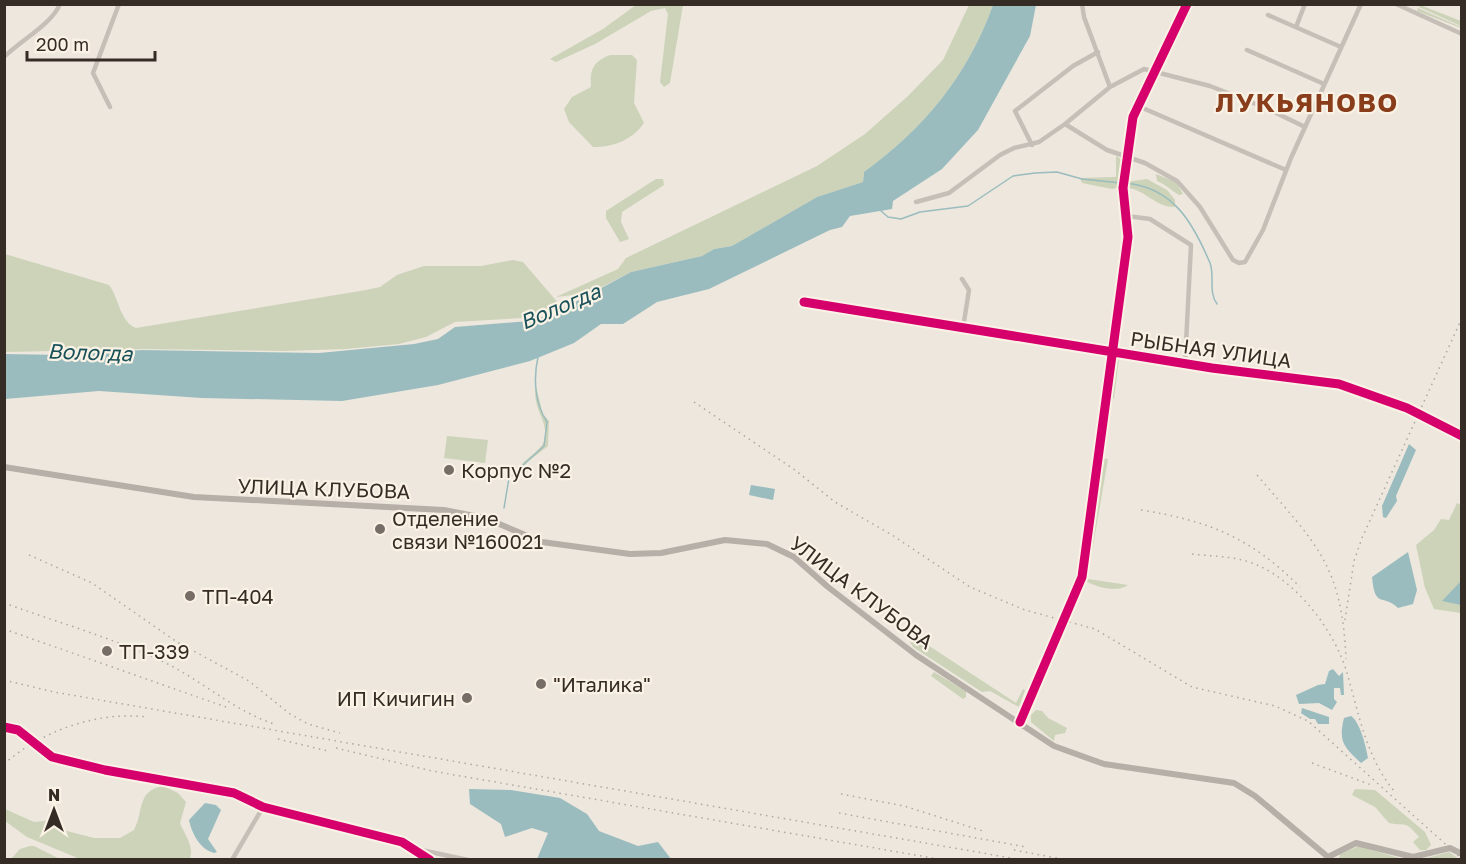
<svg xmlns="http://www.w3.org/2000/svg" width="1466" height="864" font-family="'Golos Text',sans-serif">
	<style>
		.green { fill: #ccd3b8 }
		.water { fill: #9abcbe }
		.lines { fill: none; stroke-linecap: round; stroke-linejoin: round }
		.stream { stroke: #9abcbe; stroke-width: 1.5 }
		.street { stroke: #c5bfb8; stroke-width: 4.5 }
		.secondary { stroke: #b6afa8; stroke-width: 6 }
		.rail { stroke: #ada8a2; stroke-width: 1.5; stroke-dasharray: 1.5 4.5; stroke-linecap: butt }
		.cycleway-casing { stroke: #faf2e5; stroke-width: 13 }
		.cycleway { stroke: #d6006c; stroke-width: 9 }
		.poi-dot { fill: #766d66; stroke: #faf2e5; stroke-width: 2 }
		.labels { text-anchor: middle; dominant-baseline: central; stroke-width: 4.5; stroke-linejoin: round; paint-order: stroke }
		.street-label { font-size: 20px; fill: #362c26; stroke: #faf2e5 }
		.poi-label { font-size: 20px; fill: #362c26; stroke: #faf2e5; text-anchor: start }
		.water-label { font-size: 21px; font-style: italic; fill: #19515a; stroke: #faf2e5 }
		.district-label { font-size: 26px; font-weight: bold; letter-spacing: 1.5px; fill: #893d1a; stroke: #faf2e5 }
	</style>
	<rect width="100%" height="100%" fill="#ede7de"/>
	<!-- green -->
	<path class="green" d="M636,5H683L670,83L664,87L660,82L668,14L665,8L651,11L595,44L556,62L550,59L603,29Z
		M969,5H993C968,75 924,129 864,172L863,182L817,197L732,246L714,249L702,256L631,272L590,293L556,297L618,269L626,258L817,166L865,134L908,96L943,60Z
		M1420,5L1461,21V26L1419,7Z
		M1418,8L1461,27V28L1417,11Z
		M610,55H632L637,60L634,103L644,123C632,140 614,147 593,147L569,122L564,109L572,97L591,87C590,69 593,62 610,55Z
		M1116,156L1122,160L1120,187L1112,189L1082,183L1080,178L1116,177Z
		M1156,174L1176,182L1183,194L1179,195C1171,190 1165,184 1157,181Z
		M656,179H663L664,185L622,212L621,222L629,239L620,242L606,218V211Z
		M1147,179L1167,190L1175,200V207C1156,208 1145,189 1127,188V182Z
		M5,254L109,285C119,298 120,322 136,328L366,290L380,287L397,275L424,266H481L513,260L523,262L559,304L555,310L522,318L455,322L426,337L399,344L345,349L284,351L143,349L5,352Z
		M1116,282L1110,343L1107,345Z
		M1119,358L1114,399L1110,396L1113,362Z
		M536,387L543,414L549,421L548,446L518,469C524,459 539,452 544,442C551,424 531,408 536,387Z
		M447,436L488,440L485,463L444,458Z
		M1095,440H1099L1089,513L1083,527Z
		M1101,458L1108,459L1093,546H1091Z
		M1457,503L1461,505V613L1434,609L1425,588L1416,545L1434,530L1441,519L1449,520Z
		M1077,572H1081L1079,578L1062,620L1058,619Z
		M1086,573L1088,574V579L1128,585C1117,593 1096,587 1086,581Z
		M1057,622L1061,623L1031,684Z
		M914,636L1016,703L1023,689L1025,690L1019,707L990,691L982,692L913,647L910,642Z
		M934,672L966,691V697L963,699L931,676Z
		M1036,710L1042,711L1048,718L1067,728L1065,733L1055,735L1054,741L1031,722V715Z
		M163,786L178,793L186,802L180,823C185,836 194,845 190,859H80L27,837L5,821V809L34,822L53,820L63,830L94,838H120L134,830C144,812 136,791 163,786Z
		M1355,789L1375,790L1425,832L1431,845L1426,850H1420L1413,842L1419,837C1404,819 1406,827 1389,823L1375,807L1352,795Z
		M30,846H34L60,859H11L20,849Z
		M1359,846L1402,859L1339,860L1340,854Z
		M1449,852L1459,859L1420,860Z"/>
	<!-- water -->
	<path class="water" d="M993,5H1036L1030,36L978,130L942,169L893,201L892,209L850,216L842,227L830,230L709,289L657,302L623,324H601L574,343L530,361L438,385L342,401L202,398L99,391L5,399V354L63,355L142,350L319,353L414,344L438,339L455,327L529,321L553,314L631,272L702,256L714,249L732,246L817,197L863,182L864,172C924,129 968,75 993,5Z
		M1409,444L1416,450L1396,496L1397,501L1386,518L1383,517L1382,506Z
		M751,485L775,489L773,500L749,495Z
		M1408,552L1417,590L1413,604L1398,608C1383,593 1375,610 1372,577Z
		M1461,581V605L1442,601Z
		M1333,669L1339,676L1343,672L1344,695H1341L1340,688H1334V699L1337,702L1332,710L1319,703L1299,704L1296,695L1318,685L1325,684L1329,671Z
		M1302,708L1329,717V724H1318L1315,719H1310L1301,713Z
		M1351,716C1360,722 1366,746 1368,758L1361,763C1344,747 1338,742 1344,718Z
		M469,789L511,790L560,798L587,814L599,831L638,846L658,842L671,859H537L548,833L532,828L505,837L501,824L470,804Z
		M205,803L216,805L221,810L208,839L217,852L214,853C200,849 192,834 189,820Z"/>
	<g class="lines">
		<!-- stream -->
		<path class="stream" d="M1126,183C1174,188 1193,223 1210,263C1215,276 1208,292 1217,304
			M881,211L888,217L901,219L920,212L968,206L1013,176L1035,173L1057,172L1082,179L1121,183
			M504,508L509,478L544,446L547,422C535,404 533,379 538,357"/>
		<!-- street -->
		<path class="street" d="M1082,4L1084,17L1110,87
			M1396,4L1462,34
			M1268,15L1341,47
			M1296,27L1305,4
			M1247,50L1324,84
			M4,57C21,40 52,24 60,4
			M1138,106L1286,170
			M110,107L93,73L119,4
			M1065,124L1107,150L1145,163L1177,181L1200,207L1233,260L1239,263L1245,262L1263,230L1291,158L1361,4
			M1032,145L1015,111L1073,66L1098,52
			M916,202L949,193L1000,155L1014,148L1039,142L1065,124L1110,87L1144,69L1210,86L1266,108L1305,127
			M1127,216L1150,219L1191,245L1185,363
			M962,279L969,290L963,328
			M804,302L1212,368L1339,384L1407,408L1462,436
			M1020,722L1082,577L1128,237L1123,188L1133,117L1187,4
			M4,727L18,730L52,757L105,770L234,793L263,807L402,842L430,860
			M421,850L468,860
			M232,860L263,807"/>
		<!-- secondary -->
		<path class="secondary" d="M4,467L194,497L444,510L485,518L542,542L630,554L661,553L725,540L767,544L794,557L828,587L916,655L1054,746L1104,764L1234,783L1255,796L1328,857L1356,843L1413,857L1450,848L1462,854"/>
		<!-- rail -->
		<path class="rail" d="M694,402L795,470L835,502L892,535L970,587L1025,610L1095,629L1192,687L1275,706L1308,721L1462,859
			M1257,475C1316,544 1342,564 1346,659
			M1141,510C1209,521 1250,537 1300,587
			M1192,554C1209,556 1226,556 1242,560C1290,571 1334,628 1347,673C1359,714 1366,757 1394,791
			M29,555L92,583L177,642L249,681L290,714L308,724L340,733
			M4,603C54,621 106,636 155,658C197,676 230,709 274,724
			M1345,620L1354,561L1362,538L1462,318
			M4,629L226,707
			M4,680L54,692L1023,860
			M278,739L328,751
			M336,748L432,771L944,860
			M1312,763L1374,786
			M4,764C43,730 98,711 148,717
			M841,794L904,806L986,832
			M839,813L1026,847
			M1014,850L1067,860
			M794,860H823"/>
		<defs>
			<path id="cycleway" d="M804,302L1212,368L1339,384L1407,408L1462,436
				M1020,722L1082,577L1128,237L1123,188L1133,117L1187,4
				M4,727L18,730L52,757L105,770L234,793L263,807L402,842L430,860"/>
		</defs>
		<!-- cycleway casing -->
		<use href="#cycleway" class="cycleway-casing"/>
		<!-- cycleway -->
		<use href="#cycleway" class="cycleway"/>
	</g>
	<!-- markers -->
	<g class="poi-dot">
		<circle cx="449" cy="470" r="6"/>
		<circle cx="380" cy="529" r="6"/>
		<circle cx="190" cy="596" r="6"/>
		<circle cx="107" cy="651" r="6"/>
		<circle cx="541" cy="684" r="6"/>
		<circle cx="467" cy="698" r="6"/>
	</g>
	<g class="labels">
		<!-- street labels -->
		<g class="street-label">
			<text transform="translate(1211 349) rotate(8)">РЫБНАЯ УЛИЦА</text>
			<text transform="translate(324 488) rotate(2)">УЛИЦА КЛУБОВА</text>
			<text transform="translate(862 592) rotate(37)">УЛИЦА КЛУБОВА</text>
		</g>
		<!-- poi labels -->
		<g class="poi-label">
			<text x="461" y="470">Корпус №2</text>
			<text x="392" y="518">Отделение<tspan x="392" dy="23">связи №160021</tspan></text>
			<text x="202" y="596">ТП-404</text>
			<text x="119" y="651">ТП-339</text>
			<text x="553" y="684">"Италика"</text>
			<text x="455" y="698" text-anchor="end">ИП Кичигин</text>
		</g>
		<!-- water labels -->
		<g class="water-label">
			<text transform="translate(560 306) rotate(-23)">Вологда</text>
			<text transform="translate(90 352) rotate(2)">Вологда</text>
		</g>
		<!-- district labels -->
		<g class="district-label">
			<text x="1307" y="102">ЛУКЬЯНОВО</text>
		</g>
	</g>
	<!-- border -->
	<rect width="1466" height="864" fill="none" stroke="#362c26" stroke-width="12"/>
	<!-- north arrow -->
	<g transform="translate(54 810)" stroke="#faf2e5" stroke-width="4.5" paint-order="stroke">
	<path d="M0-4.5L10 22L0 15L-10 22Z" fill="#362c26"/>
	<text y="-9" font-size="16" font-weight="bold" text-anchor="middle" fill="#362c26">N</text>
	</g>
	<!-- scale -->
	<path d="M27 51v9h128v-9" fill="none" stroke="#362c26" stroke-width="3"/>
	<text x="36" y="51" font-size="18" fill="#362c26" stroke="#faf2e5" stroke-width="4.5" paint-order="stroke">200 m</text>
</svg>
